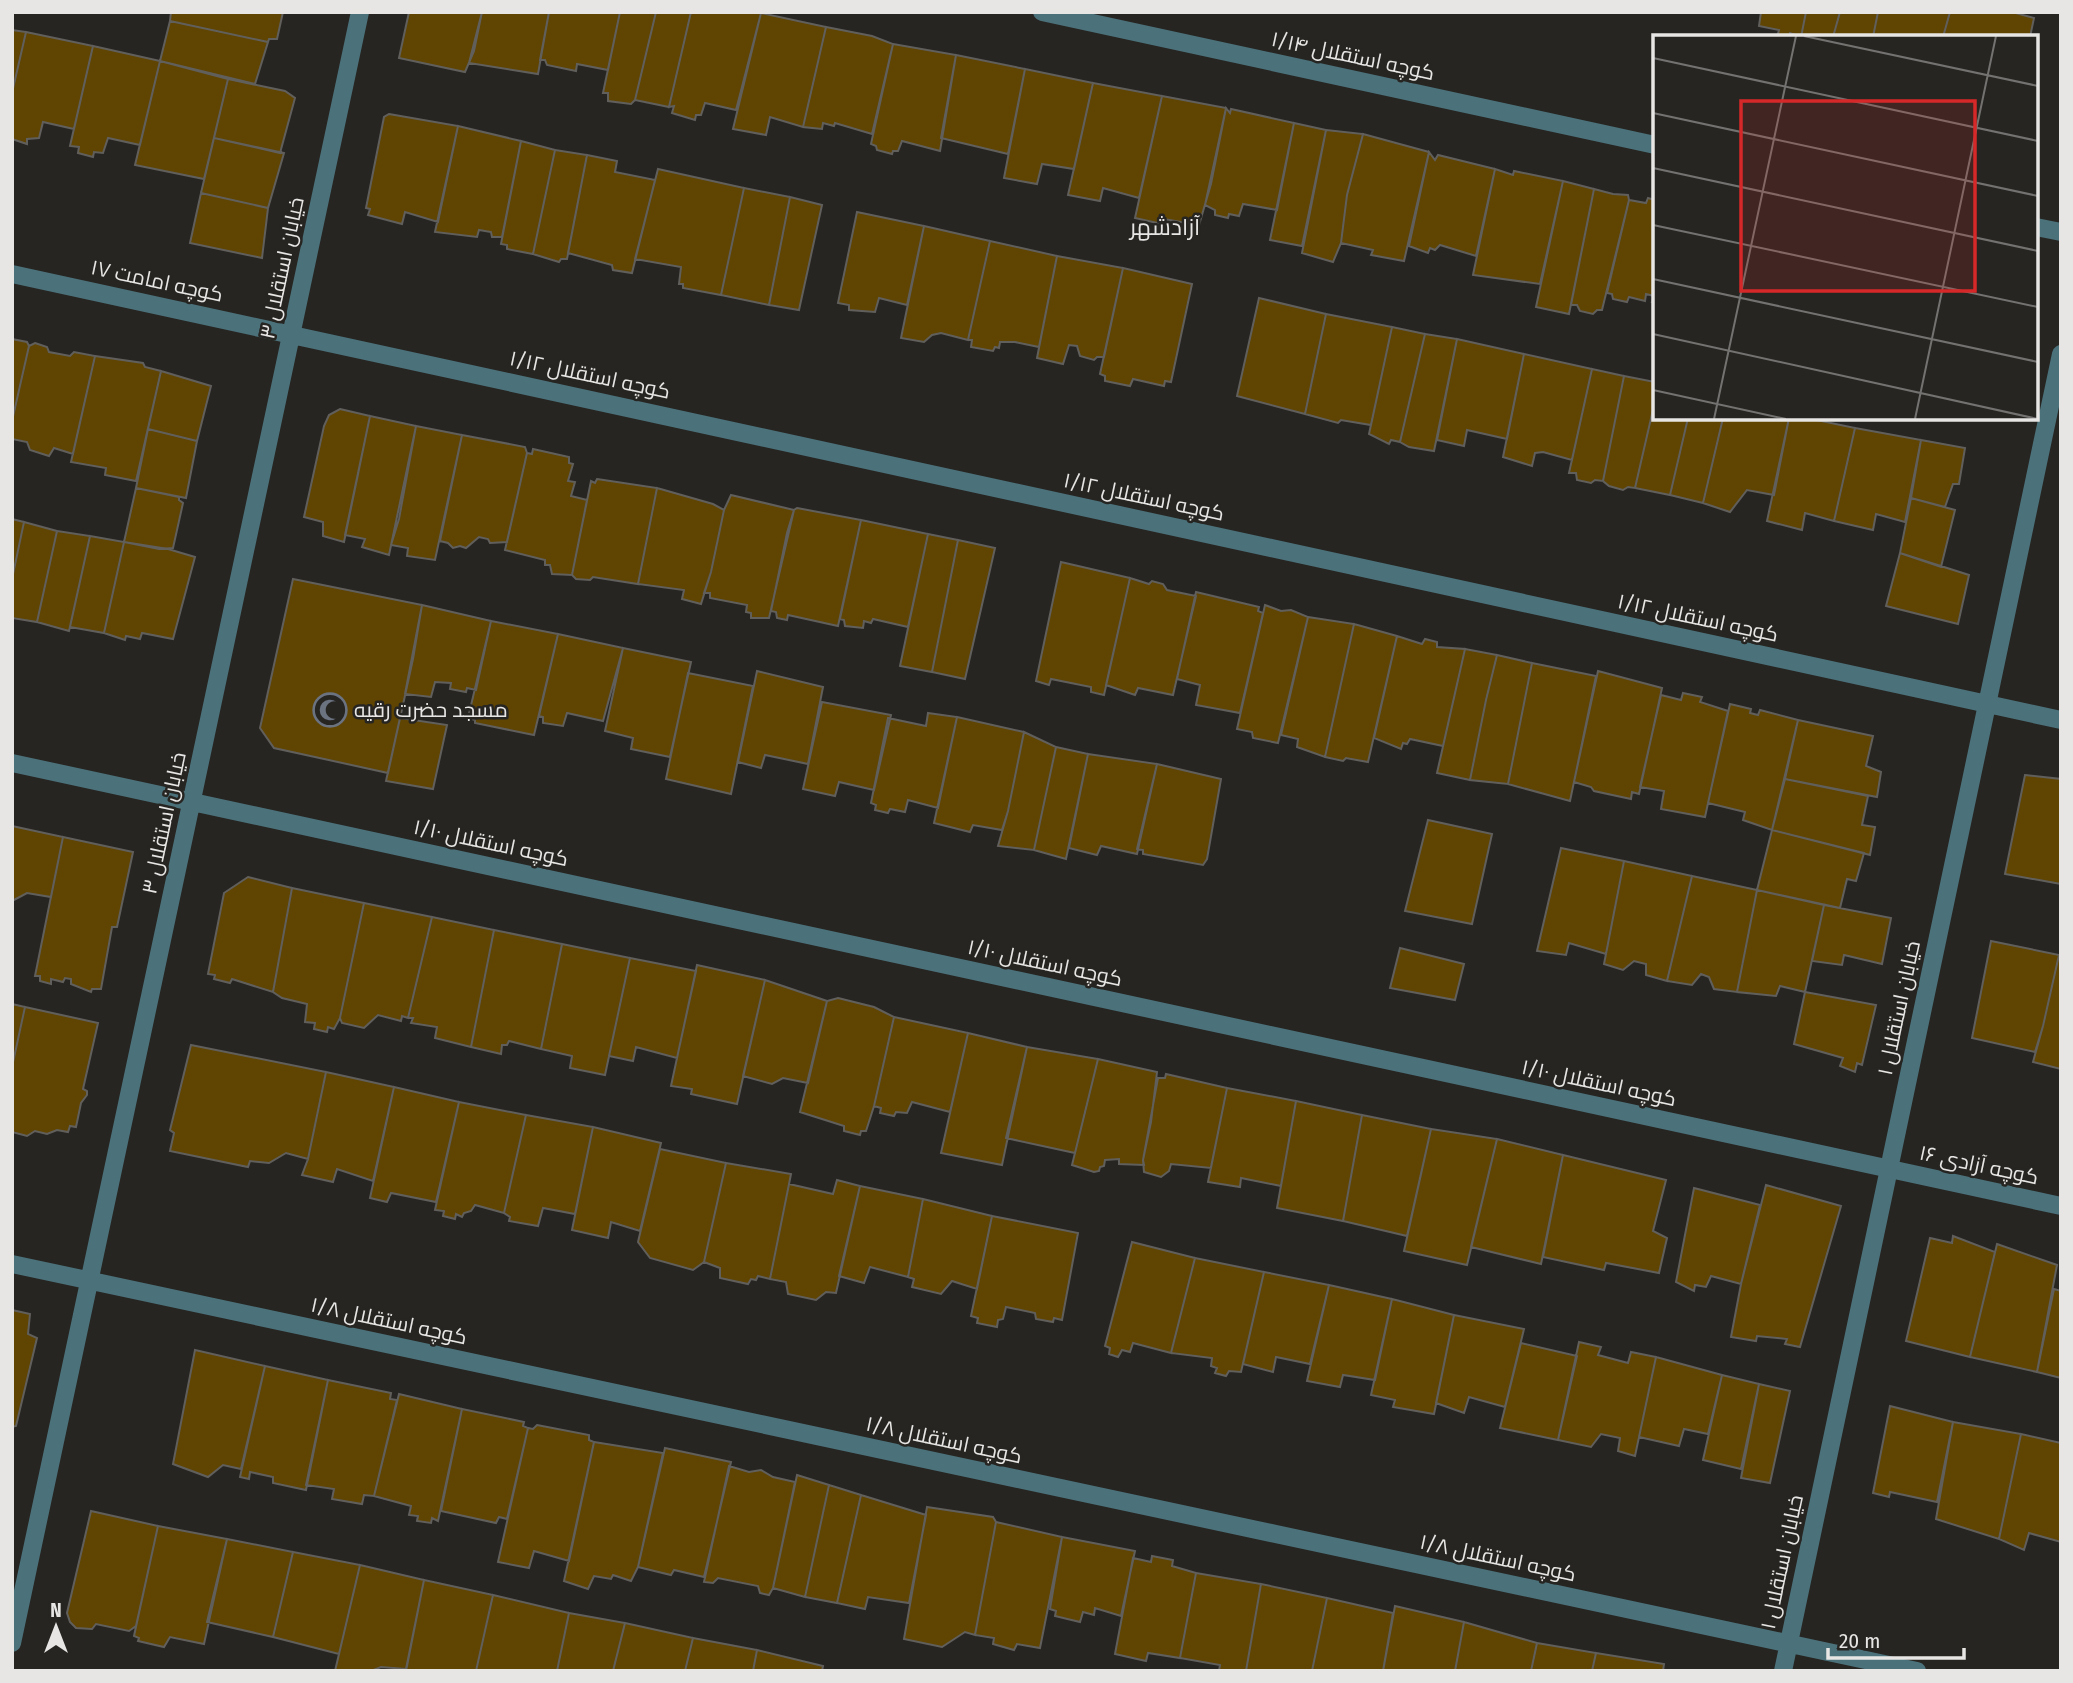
<svg xmlns="http://www.w3.org/2000/svg" width="2073" height="1683" font-family="'Fira Sans Condensed',Cairo,sans-serif">
	<style>
		.building { fill: #5f4402; stroke: #615f5c; stroke-width: 2 }
		.lines { fill: none; stroke-linecap: round; stroke-linejoin: round }
		.minor { stroke: #4b727b; stroke-width: 18 }
		.labels { text-anchor: middle; dominant-baseline: central; stroke-width: 5; stroke-linejoin: round; paint-order: stroke }
		.street-label { font-size: 21px; fill: #e7e6e4; stroke: #272522 }
		.poi-label { font-size: 21px; fill: #e7e6e4; stroke: #272522; text-anchor: start }
		.neighbourhood-label { font-size: 23px; fill: #e7e6e4; stroke: #272522 }
		.inset-road { fill: none; stroke: #747270; stroke-width: 2 }
		.view { fill: #d62828; fill-opacity: 0.15; stroke: #d62828; stroke-width: 3.5 }
		.inset-edge { fill: none; stroke: #e7e6e4; stroke-width: 3.5 }
	</style>
	<rect width="100%" height="100%" fill="#272522"/>
	<!-- building -->
	<path class="building" d="M171,12H283L277,39H269L268,42L170,21Z
		M409,12H482L474,51L465,72L399,58Z
		M482,12H549L538,74L469,63Z
		M549,12H620L608,70L577,64L576,71L547,65L545,60H540Z
		M620,12H656L635,100L631,104L608,101V93H603Z
		M656,12H691L669,107L635,100Z
		M691,12L761,13L736,110L705,103L701,115H696L695,120L672,113L674,106L669,107Z
		M1761,12H1806L1801,37L1790,33L1789,37H1777L1779,30L1759,26Z
		M1806,12H1840L1833,37H1801Z
		M1840,12H1878L1873,37H1833Z
		M1878,12H1950L1943,37H1873Z
		M1950,12H2012L2034,18L2030,37H1943Z
		M761,13L826,27L803,127L770,117L766,135L733,129Z
		M170,21L268,42L255,84L160,61Z
		M826,27L872,36L893,44L872,134L835,123L834,126L823,123L822,129L803,127Z
		M12,30L26,32L12,93Z
		M26,32L93,46L74,129L43,122L39,138L27,139V144L12,139V93Z
		M893,44L956,55L940,151L902,141L898,151H893L892,154L877,150L876,146L871,144Z
		M93,46L160,61L140,145L108,138L103,153L94,152L93,157L78,153L79,147L70,146Z
		M956,55L1025,69L1008,154L941,138Z
		M160,61L228,79L204,179L135,165Z
		M1025,69L1093,83L1074,169L1042,164L1037,184L1004,178Z
		M228,79L285,91L295,98L280,153L214,138Z
		M1093,83L1162,96L1139,198L1103,188L1100,201L1068,195Z
		M1162,96L1226,108L1211,184L1199,225L1163,219L1162,224L1135,218Z
		M1226,108L1230,113L1231,109L1294,123L1277,210L1243,204L1239,216L1229,214L1228,218L1215,215V210L1205,205Z
		M389,114L458,126L438,222L405,212L402,224L368,215L370,209L366,208L384,117Z
		M1294,123L1326,130L1302,246L1270,240Z
		M458,126L521,141L502,237H492L491,232L479,230L477,237L435,232Z
		M1326,130L1363,134L1347,195L1341,243L1333,262L1302,253Z
		M1363,134L1429,152L1404,261L1371,255L1373,250L1341,243L1347,195Z
		M214,138L284,153L268,208L201,193Z
		M521,141L555,150L533,254L507,249V245L501,244Z
		M555,150L587,155L567,259H561L559,262L533,254Z
		M1429,152L1435,160L1438,155L1495,169L1476,256L1440,245L1435,250L1430,248L1428,253L1409,246Z
		M587,155L617,161L615,172L655,180L632,273L613,270L612,265L568,253Z
		M658,169L744,188L721,295L683,288V284H679L681,267L635,259Z
		M1495,169L1513,175L1514,171L1563,181L1540,284L1473,275Z
		M1563,181L1594,189L1569,314L1536,307Z
		M744,188L790,197L769,305L721,295Z
		M1594,189L1613,194L1628,195L1629,200L1602,310H1597L1593,314L1580,311L1577,305H1571Z
		M201,193L268,208L262,258L190,243Z
		M790,197L822,205L799,310L769,305Z
		M1648,198L1655,200V302H1652L1654,296L1646,294L1645,301L1629,297L1627,302L1613,299L1612,294L1607,293L1629,200L1646,203Z
		M857,212L924,226L907,305L879,298L875,312L849,310V305L838,303Z
		M924,226L990,241L968,340L941,333L932,335L924,342L901,338Z
		M990,241L1057,256L1039,347L1015,342H1000L999,348L995,347L993,351L971,347L972,340H968Z
		M1057,256L1123,268L1104,357H1097L1094,360L1080,356L1077,346L1069,345L1063,364L1037,358Z
		M1123,268L1192,284L1171,382L1165,381L1164,386L1133,379L1130,386L1105,381V376L1100,374Z
		M1259,298L1326,314L1305,414L1237,396Z
		M1326,314L1392,327L1371,425L1341,420L1338,423L1305,414Z
		M1392,327L1425,334L1400,442L1391,440L1389,444L1369,434Z
		M1425,334L1457,339L1434,451L1409,447L1400,442Z
		M12,339L27,342L29,346L12,421Z
		M1457,339L1524,354L1507,439L1467,430L1464,446L1437,440Z
		M35,343L47,347L49,352L70,356L74,352L95,356L73,454L54,448L49,456L30,450L27,442L12,439V421L29,346Z
		M1524,354L1592,369L1572,460L1543,452L1535,453L1532,466L1503,457Z
		M95,356L143,363L145,367L161,371L136,481L105,475L106,468L71,462Z
		M1592,369L1624,376L1603,481L1595,480L1591,483L1577,480L1576,473H1569Z
		M161,371L211,386L197,441L148,429Z
		M1624,376L1655,382V401L1635,488L1628,487L1623,490L1609,486L1603,481Z
		M1655,401V418H1688L1670,495L1635,488Z
		M340,409L370,416L344,542L323,536V522L304,517L324,426L329,415Z
		M370,416L416,426L389,555L362,547L365,539L345,535Z
		M1688,418H1723L1703,503L1670,495Z
		M1723,418H1789L1774,495L1747,490L1730,512L1703,503Z
		M1789,418H1807L1855,428L1834,521L1805,513L1802,530L1767,521Z
		M416,426L462,435L435,560L407,556L408,548L391,545L399,519Z
		M1855,428L1921,440L1905,522L1876,514L1873,530L1834,521Z
		M148,429L197,441L186,498L136,488Z
		M462,435L525,447L527,453L507,542L490,543L488,539L479,537L466,548L460,546L453,548L448,543L440,541Z
		M1921,440L1965,448L1959,484H1953L1945,507L1911,498Z
		M533,449L569,457V463L573,464L568,481L575,482L571,496L587,500L572,575L552,574L550,565H545V560L505,550L527,453L532,454Z
		M597,479L657,488L638,584L593,577L590,580L576,579L572,575L591,481L595,483Z
		M136,488L179,497V500L183,503L173,548L159,549L124,542Z
		M657,488L713,504L724,510L711,572L701,604L682,599L684,590L638,584Z
		M731,495L794,510L769,618H751V613L746,612L747,605L710,598V593H704L711,572L724,510Z
		M1911,498L1955,510L1941,567L1900,553Z
		M797,508L861,520L838,626L788,615L787,620L777,618L776,612L771,611L787,533L794,510Z
		M12,519L24,522L12,579Z
		M861,520L928,534L908,627L873,619L871,623L864,621L863,628L845,626L844,620L840,619Z
		M24,522L57,531L37,622L12,618V579Z
		M57,531L90,536L69,631L37,622Z
		M928,534L958,540L932,672L900,666Z
		M90,536L124,542L104,633L70,627Z
		M958,540L995,548L965,679L932,672Z
		M124,542L168,549L195,557L173,639L142,633L140,639L126,636L125,640L104,633Z
		M1900,553L1969,575L1958,624L1886,606Z
		M1061,562L1130,578L1104,695L1091,692V687L1051,679L1049,685L1036,681Z
		M1130,578L1149,584L1152,581L1163,584L1167,590L1196,596L1173,695L1138,688L1135,695L1106,685Z
		M293,579L422,605L413,659L388,773L274,748L260,728Z
		M1196,592L1259,607L1258,611L1263,613L1240,713L1196,705L1200,685L1177,679Z
		M422,605L491,621L476,690L467,688L466,692L450,689L451,683L435,682L431,697L405,694Z
		M1265,605L1281,611L1291,610L1308,617L1278,743L1253,738L1252,732L1237,729Z
		M1308,617L1354,624L1325,757L1297,747L1298,739L1281,735Z
		M491,621L558,634L534,735L475,723V720L468,718Z
		M1354,624L1397,636L1368,762L1346,758L1343,761L1325,757Z
		M558,634L623,648L603,721L567,713L563,726L543,723V717L539,716Z
		M1397,636L1422,644L1425,639L1437,642V647L1465,649L1443,746L1410,739L1407,744L1403,743L1401,749L1374,738Z
		M623,648L691,662L670,757L631,749L633,738L605,731Z
		M1465,649L1497,655L1486,700L1470,780L1437,773Z
		M1497,655L1532,663L1508,784L1470,780L1486,700Z
		M1532,663L1596,676L1570,801L1508,784Z
		M757,671L823,687L808,764L765,755L761,768L738,762Z
		M1598,671L1662,688L1639,794L1632,792L1631,799L1594,791L1591,787L1574,782Z
		M688,673L753,686L731,794L666,779Z
		M1683,693L1702,697L1700,702L1728,711L1705,817L1661,809L1664,791L1640,787L1661,695L1681,700Z
		M822,702L891,715L874,790L839,782L835,796L803,789Z
		M1730,704L1751,709L1750,713L1758,715L1760,710L1798,720L1772,830L1743,820L1745,812L1708,803Z
		M928,713L957,717L938,808L908,800L905,812L890,809L888,813L875,810L876,805L871,803L888,718L926,726Z
		M957,717L1024,732L1008,811L1002,830L973,825L970,832L934,823Z
		M400,718L447,725L433,789L386,781Z
		M1798,720L1873,736L1866,766L1881,772L1877,797L1785,779Z
		M1024,732L1056,747L1034,850L998,846L1008,811Z
		M1056,747L1088,754L1066,859L1034,850Z
		M1088,754L1157,764L1137,854L1101,846L1097,855L1069,848Z
		M1157,764L1221,779L1207,859L1203,865L1143,854V850L1137,849Z
		M2025,775L2061,779V884L2005,874Z
		M1785,779L1868,796L1862,825L1875,827L1870,855L1772,830Z
		M1428,820L1492,834L1472,924L1405,911Z
		M12,826L63,837L51,897L27,893L12,901Z
		M1772,830L1864,853L1856,881L1847,879L1840,908L1757,890Z
		M63,837L133,852L117,927H112L101,989H92L91,992L71,984V979L65,978L63,982L51,979V984L40,981V976H35Z
		M1561,848L1624,861L1606,954L1569,943L1566,955L1537,951Z
		M1624,861L1692,876L1667,981L1646,975V964L1634,961L1623,970L1604,964Z
		M1692,876L1757,890L1737,992L1714,989L1709,977L1701,974L1692,985L1667,981Z
		M248,877L292,888L273,992L232,979L230,983L214,979L215,975L208,974L224,893Z
		M292,888L364,903L340,1018L334,1029L328,1027L327,1032L314,1029L315,1023L305,1022L307,1004L282,998L273,992Z
		M1757,890L1824,905L1805,992L1780,986L1776,996L1737,992Z
		M364,903L432,917L408,1018L402,1016L401,1021L378,1015L364,1028L342,1023L340,1018Z
		M1824,905L1891,918L1882,964L1844,955L1842,965L1812,961Z
		M432,917L494,930L471,1047L435,1038L437,1027L411,1023L413,1018H408Z
		M494,930L562,944L541,1049L509,1041L507,1045H502L501,1054L471,1047Z
		M1991,941L2059,955L2043,1026L2035,1052L1972,1038Z
		M562,944L630,958L605,1075L570,1068L572,1056L541,1049Z
		M1400,948L1464,964L1455,1000L1390,988Z
		M2059,955H2061V1069L2033,1062L2043,1026Z
		M630,958L696,971L677,1058L636,1047L633,1061L609,1056Z
		M697,965L765,980L737,1104L691,1094L692,1089L671,1086Z
		M765,980L827,1001L808,1083L783,1078L772,1084L743,1076Z
		M1805,992L1876,1005L1862,1065L1857,1063L1855,1072L1840,1066L1843,1058L1794,1044Z
		M838,998L874,1007L894,1017L874,1106L866,1131H861L860,1135L844,1131V1126L800,1112L827,1001Z
		M12,1004L25,1007L12,1067Z
		M25,1007L98,1023L83,1089L87,1091V1095L81,1103L76,1127L70,1126L68,1132L57,1130L47,1134L35,1131L27,1136L12,1132V1067Z
		M894,1017L968,1033L950,1112L912,1102L907,1113L896,1112L894,1116L880,1113L881,1108L874,1106Z
		M968,1033L1027,1047L1002,1165L941,1153Z
		M191,1045L326,1072L308,1159L286,1153L269,1163L250,1161L248,1167L170,1151L174,1133L170,1130Z
		M1027,1047L1098,1059L1075,1153L1006,1138Z
		M1098,1059L1157,1072L1151,1122L1143,1160L1144,1165L1119,1164V1159L1105,1160L1104,1166L1100,1167L1099,1171L1094,1172L1072,1165Z
		M326,1072L394,1087L373,1181L337,1169L333,1182L302,1175L308,1159Z
		M1166,1074L1227,1088L1211,1168L1171,1164L1169,1171L1161,1177L1144,1172L1143,1160L1158,1078H1165Z
		M394,1087L459,1102L436,1202L391,1193L387,1202L370,1198Z
		M1227,1088L1296,1101L1281,1186L1241,1178L1240,1187L1208,1182Z
		M1296,1101L1362,1115L1343,1221L1277,1208Z
		M459,1102L526,1115L504,1213L475,1205L471,1211L464,1213L462,1217L456,1214L455,1219L443,1216L444,1211L435,1210Z
		M526,1115L593,1127L575,1214L543,1208L538,1226L509,1221L510,1217L504,1213Z
		M1362,1115L1431,1129L1407,1236L1343,1221Z
		M593,1127L661,1143L640,1231L611,1222L608,1238L572,1230Z
		M1431,1129L1497,1139L1467,1265L1404,1251Z
		M1497,1139L1563,1155L1541,1264L1471,1247Z
		M660,1149L726,1163L704,1262L693,1270L650,1258L638,1242Z
		M1563,1155L1666,1180L1653,1231L1667,1238L1659,1273L1606,1263L1604,1270L1543,1257Z
		M726,1163L791,1174L770,1279L758,1276L756,1280L751,1279L748,1284L720,1278V1268L704,1262Z
		M837,1180L860,1186L836,1293L826,1292L816,1300L788,1294L786,1282L770,1279L789,1184L833,1194Z
		M1766,1185L1841,1206L1800,1347L1785,1344L1787,1339L1757,1336L1756,1341L1731,1337L1741,1284Z
		M860,1186L923,1199L908,1277L870,1267L864,1283L839,1276Z
		M1694,1188L1760,1205L1741,1284L1711,1276L1706,1287L1695,1285L1694,1291L1676,1282Z
		M923,1199L992,1216L977,1289L952,1281L941,1294L912,1287L914,1279L908,1277Z
		M992,1216L1078,1233L1062,1320L1054,1318L1053,1322L1036,1319L1035,1313L1006,1307L1003,1319L998,1320L997,1327L977,1323L978,1318L971,1316Z
		M1953,1236L1995,1252L1970,1357L1906,1341L1930,1238L1952,1243Z
		M1132,1242L1195,1258L1171,1353L1133,1343L1130,1352L1122,1350L1118,1357L1109,1354L1110,1348L1105,1346Z
		M1997,1244L2057,1265L2037,1372L1970,1357Z
		M1195,1258L1264,1272L1241,1372L1229,1371L1226,1376L1215,1373L1217,1368L1211,1366L1212,1358L1171,1353Z
		M1264,1272L1329,1285L1310,1364L1276,1357L1273,1372L1243,1364Z
		M1329,1285L1392,1299L1375,1380L1343,1375L1340,1387L1307,1381Z
		M2054,1289L2061,1291V1378L2037,1372Z
		M1392,1299L1454,1315L1434,1414L1393,1407L1395,1400L1371,1395Z
		M12,1310L30,1314L28,1334L37,1338L16,1426L12,1427Z
		M1454,1315L1524,1329L1505,1407L1469,1397L1464,1413L1436,1403Z
		M1579,1342L1601,1347L1598,1355L1628,1363L1631,1352L1656,1357L1635,1456L1618,1451L1620,1438L1601,1434L1591,1447L1558,1440Z
		M1521,1343L1577,1356L1558,1440L1500,1428Z
		M195,1350L265,1366L241,1469L223,1465L208,1477L173,1464Z
		M1656,1357L1722,1375L1708,1434L1684,1429L1679,1446L1639,1437Z
		M265,1366L328,1380L306,1490L273,1483V1477L250,1472L249,1479L240,1477Z
		M1722,1375L1759,1384L1741,1469L1703,1460Z
		M328,1380L391,1393L390,1399L397,1400L374,1496L364,1495L362,1504L332,1499L334,1489L306,1485Z
		M1759,1384L1790,1391L1770,1483L1741,1478Z
		M399,1394L462,1409L438,1521L432,1518L431,1523L417,1521L418,1516L409,1515L411,1506L374,1496Z
		M1890,1406L1953,1422L1937,1502L1890,1492L1889,1497L1873,1493Z
		M462,1409L524,1422L523,1426L528,1428L507,1519L499,1517L496,1523L441,1511Z
		M1953,1422L2021,1434L1999,1539L1936,1519Z
		M537,1425L589,1435V1440L594,1442L569,1561L534,1551L529,1568L498,1562L528,1428L533,1429Z
		M2021,1434L2061,1443V1542L2029,1533L2024,1550L1999,1539Z
		M594,1442L663,1453L638,1567L631,1581L613,1575L611,1579L594,1576L588,1589L564,1581Z
		M665,1448L731,1462L704,1577L674,1570L671,1575L638,1567Z
		M729,1466L749,1472L761,1470L773,1477L795,1482L773,1588L769,1595L760,1593L758,1586L718,1578L713,1583L704,1582Z
		M797,1475L829,1485L805,1597L773,1588Z
		M829,1485L861,1495L837,1603L805,1597Z
		M861,1495L926,1515L909,1603L868,1597L865,1609L837,1603Z
		M927,1507L993,1517L996,1522L975,1635L965,1632L942,1647L904,1639Z
		M91,1511L158,1526L136,1626L129,1631L96,1624L92,1629L76,1628L70,1622L67,1613Z
		M996,1522L1062,1537L1040,1648L1017,1644L1014,1650L993,1644L994,1638L975,1635Z
		M158,1526L227,1539L204,1644L170,1637L164,1647L138,1641L139,1638L134,1636Z
		M1062,1537L1135,1551L1121,1616L1095,1608L1094,1615L1083,1612L1080,1622L1055,1616L1056,1611L1050,1609Z
		M227,1539L293,1552L273,1637L207,1622Z
		M293,1552L360,1565L339,1654L273,1637Z
		M1152,1556L1173,1560L1172,1566L1196,1573L1180,1658L1148,1653L1146,1661L1115,1654L1133,1558L1151,1562Z
		M360,1565L424,1580L406,1669L381,1667L371,1671H335Z
		M1196,1573L1261,1584L1246,1671H1219L1220,1665L1180,1658Z
		M424,1580L493,1595L476,1671H406Z
		M1261,1584L1327,1598L1312,1671H1246Z
		M493,1595L569,1613L557,1671H476Z
		M1327,1598L1393,1613L1383,1671H1312Z
		M1395,1606L1464,1622L1455,1671H1383Z
		M569,1613L625,1623L613,1671H557Z
		M1464,1622L1537,1643L1531,1671H1455Z
		M625,1623L693,1638L685,1671H613Z
		M693,1638L757,1650L753,1671H685Z
		M1537,1643L1596,1653L1592,1671H1531Z
		M757,1650L823,1666L822,1671H753Z
		M1596,1653L1664,1664L1663,1671H1592Z"/>
	<g class="lines">
		<!-- minor -->
		<path class="minor" d="M1042,12L1655,145
			M2036,227L2061,232
			M12,274L2061,720
			M12,763L2061,1206
			M12,1264L1917,1671
			M12,1643L360,12
			M1783,1671L2061,354"/>
	</g>
	<!-- icons -->
	<defs>
		<symbol id="mosque-ring" viewBox="-11 -11 22 22"><circle r="9.5" fill="#272522" stroke="#6b7280" stroke-width="1.5"/><path d="M3.5-4.9A6 6 0 1 0 3.5 4.9A5 5 0 1 1 3.5-4.9Z" fill="#6b7280"/></symbol>
	</defs>
	<g fill-rule="evenodd">
		<use href="#mosque-ring" x="311" y="691" width="38" height="38"/>
	</g>
	<g class="labels">
		<!-- street labels -->
		<g class="street-label">
			<text transform="translate(1353 56) rotate(12)">کوچه استقلال ۱/۱۴</text>
			<text transform="translate(282 268) rotate(-78)">خیابان استقلال ۳</text>
			<text transform="translate(157 281) rotate(12)">کوچه امامت ۱۷</text>
			<text transform="translate(590 375) rotate(12)">کوچه استقلال ۱/۱۲</text>
			<text transform="translate(1144 497) rotate(12)">کوچه استقلال ۱/۱۲</text>
			<text transform="translate(1698 618) rotate(12)">کوچه استقلال ۱/۱۲</text>
			<text transform="translate(164 823) rotate(-78)">خیابان استقلال ۳</text>
			<text transform="translate(491 843) rotate(12)">کوچه استقلال ۱/۱۰</text>
			<text transform="translate(1045 963) rotate(12)">کوچه استقلال ۱/۱۰</text>
			<text transform="translate(1899 1008) rotate(-78)">خیابان استقلال ۱</text>
			<text transform="translate(1599 1083) rotate(12)">کوچه استقلال ۱/۱۰</text>
			<text transform="translate(1979 1165) rotate(12)">کوچه آزادی ۱۶</text>
			<text transform="translate(389 1321) rotate(12)">کوچه استقلال ۱/۸</text>
			<text transform="translate(944 1440) rotate(12)">کوچه استقلال ۱/۸</text>
			<text transform="translate(1498 1558) rotate(12)">کوچه استقلال ۱/۸</text>
			<text transform="translate(1782 1562) rotate(-78)">خیابان استقلال ۱</text>
		</g>
		<!-- poi labels -->
		<g class="poi-label">
			<text x="354" y="710">مسجد حضرت رقیه</text>
		</g>
		<!-- neighbourhood labels -->
		<g class="neighbourhood-label">
			<text x="1165" y="227">آزادشهر</text>
		</g>
	</g>
	<!-- overview -->
	<g transform="translate(1653 35)">
		<rect width="385" height="385" fill="#272522"/>
		<path class="inset-road" d="M151,1L385,51M0,23L385,106M0,78L385,161M0,133L385,216M0,190L385,272M0,244L385,327M0,299L385,384M0,355L133,384M61,384L143,1M262,384L343,1"/>
		<path class="view" d="M88,66H322V256H88Z"/>
		<rect width="385" height="385" class="inset-edge"/>
	</g>
	<!-- border -->
	<rect width="2073" height="1683" fill="none" stroke="#e7e6e4" stroke-width="28"/>
	<!-- north arrow -->
	<g transform="translate(56 1627)" stroke="#272522" stroke-width="5" paint-order="stroke">
	<path d="M0-5L12 26L0 18L-12 26Z" fill="#e7e6e4"/>
	<text y="-10" font-size="19" font-weight="bold" text-anchor="middle" fill="#e7e6e4">N</text>
	</g>
	<!-- scale -->
	<path d="M1828 1648v10h136v-10" fill="none" stroke="#e7e6e4" stroke-width="3.5"/>
	<text x="1839" y="1648" font-size="21" fill="#e7e6e4" stroke="#272522" stroke-width="5" paint-order="stroke">20 m</text>
</svg>
